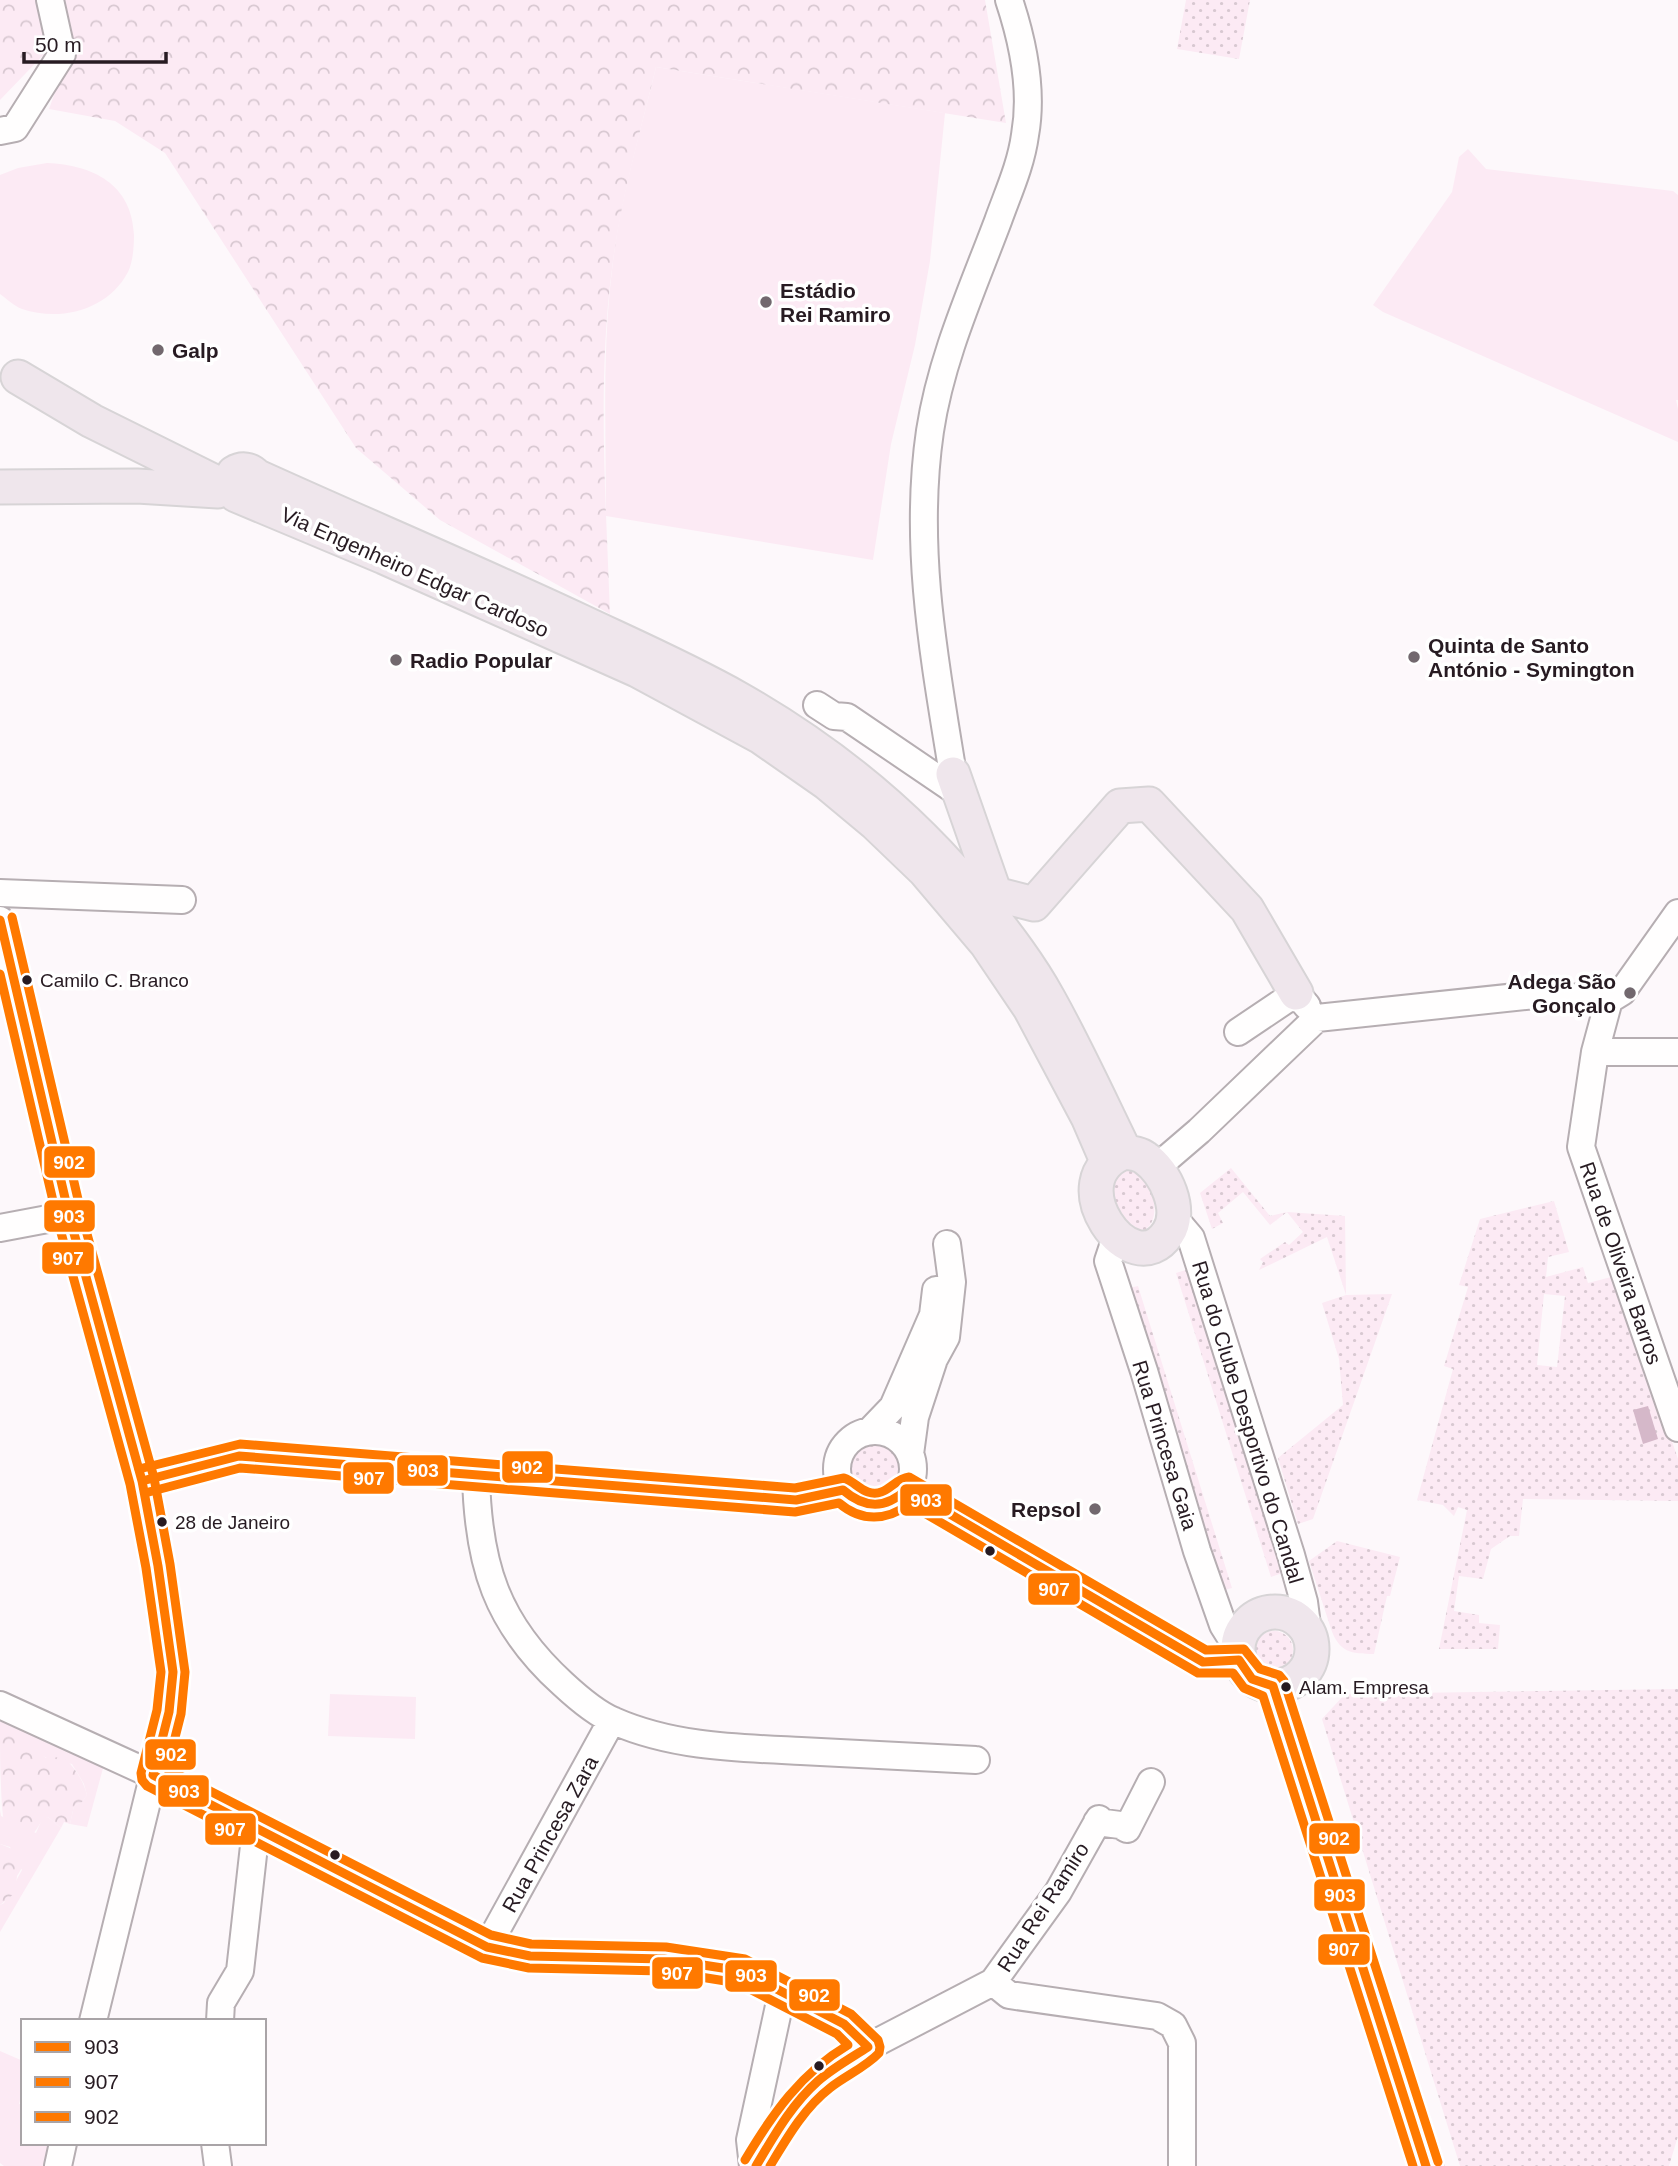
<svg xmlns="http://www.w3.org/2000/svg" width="1678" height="2166" font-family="Arial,sans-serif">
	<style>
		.grass { fill: #fceaf4 }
		.forest { fill: url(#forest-crowns) }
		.park { fill: url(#park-dots); fill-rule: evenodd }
		.water { fill: #d5b8c9 }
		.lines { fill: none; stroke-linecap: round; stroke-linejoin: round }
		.minor-casing { stroke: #b6aeb2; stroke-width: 30 }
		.major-casing { stroke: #d7d4d6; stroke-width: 37 }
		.minor { stroke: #fffefe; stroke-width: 26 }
		.major { stroke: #efe6ec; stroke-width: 33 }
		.bus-1-casing { stroke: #fff; stroke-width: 14 }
		.bus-2-casing { stroke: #fff; stroke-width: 14 }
		.bus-3-casing { stroke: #fff; stroke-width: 14 }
		.bus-1 { stroke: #ff7900; stroke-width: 9 }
		.bus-2 { stroke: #ff7900; stroke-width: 9 }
		.bus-3 { stroke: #ff7900; stroke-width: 9 }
		.poi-dot { fill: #72686e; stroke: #fff; stroke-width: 2.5 }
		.bus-dot { fill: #271b22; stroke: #fff; stroke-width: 2.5 }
		.labels { text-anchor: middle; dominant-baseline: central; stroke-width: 7; stroke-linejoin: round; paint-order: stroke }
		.bus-label { font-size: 19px; fill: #271b22; stroke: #fff; text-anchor: start }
		.poi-label { font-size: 21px; font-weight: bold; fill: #271b22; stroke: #fff; text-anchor: start }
		.street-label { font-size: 21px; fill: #271b22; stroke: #fff }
		.line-badge { stroke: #fff; stroke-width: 2.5 }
		.badge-label { font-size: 19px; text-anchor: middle; font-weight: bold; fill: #fff }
	</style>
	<defs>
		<pattern id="forest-crowns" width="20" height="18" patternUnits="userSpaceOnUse" patternTransform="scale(1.75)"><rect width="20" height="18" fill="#fceaf4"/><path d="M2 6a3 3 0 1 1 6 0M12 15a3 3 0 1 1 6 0" fill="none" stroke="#d8c8d1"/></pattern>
		<pattern id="park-dots" width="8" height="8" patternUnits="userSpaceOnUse" patternTransform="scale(1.75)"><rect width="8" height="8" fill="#fceaf4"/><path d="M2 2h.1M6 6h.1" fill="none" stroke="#d8c8d1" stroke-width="1.8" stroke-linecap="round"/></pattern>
	</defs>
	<rect width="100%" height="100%" fill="#fdf8fb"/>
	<!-- grass -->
	<path class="grass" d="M656,67L945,113L930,261L915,345L891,444L873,560L606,516C606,434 602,352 612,270C619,202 640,134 656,67Z
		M1468,149L1486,169L1673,191L1678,195V400H1676L1678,409V442L1383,312L1373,305L1452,192L1459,157Z
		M47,163C93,165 132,184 134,235C134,246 133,262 128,272C108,310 61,322 22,309C14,306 7,299 0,294V175L18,168Z
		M330,1694L416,1697L415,1739L328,1736Z
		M31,1728L105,1761L87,1827L70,1824L74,1806L82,1802L87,1795L84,1784L72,1764C60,1761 39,1761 35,1745C33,1739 33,1734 31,1728Z
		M0,1810L1,1816L36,1833L42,1819L48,1817L61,1828L0,1932V1905L4,1903L22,1870L10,1847L0,1844Z
		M0,2051L23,2061V2087L19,2104L23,2105V2143H53L45,2166H4L0,2163Z"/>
	<!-- forest -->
	<path class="forest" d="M0,0H985L1006,123L656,67C640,134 620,201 612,269C597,383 606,500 610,614L440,520L356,448L165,153L115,121L49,109L69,53L51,47L0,100Z
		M7,1720L31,1728C36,1741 34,1748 46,1758L63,1757C75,1767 83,1780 87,1795L82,1802L74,1806L70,1824L64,1822L61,1828L48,1817C38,1821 38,1832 29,1837C20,1836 11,1833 5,1825C0,1813 0,1741 0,1722Z
		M0,1844L15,1850L23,1866L17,1876L15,1893L0,1905Z"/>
	<!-- park -->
	<path class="park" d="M1186,0H1250L1239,59L1177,49Z
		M1125,1163C1131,1168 1139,1171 1144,1177C1155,1192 1162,1225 1140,1232L1116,1217L1110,1172Z
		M1231,1168L1270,1216L1287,1212L1345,1216L1346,1295L1392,1294L1313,1519L1298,1524L1278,1458L1343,1405L1339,1359L1322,1303L1346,1295L1327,1237L1259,1270L1263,1262L1260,1259L1285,1242L1289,1245L1303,1232L1287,1212L1270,1225L1243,1192L1218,1213L1223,1223L1212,1229L1200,1193Z
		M1554,1201L1569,1252L1548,1257L1546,1277L1583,1267L1588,1283L1615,1276L1678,1459V1501L1523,1499L1519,1536H1510L1491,1549L1483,1579L1459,1576L1454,1611L1479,1615V1623L1500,1625L1498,1649H1439L1467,1510L1458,1507L1454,1516L1443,1505L1417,1500L1453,1369L1444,1366L1468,1287L1459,1285L1480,1219ZM1544,1294L1565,1296L1557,1367L1537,1365Z
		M1189,1269L1285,1572L1271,1577L1176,1273Z
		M1138,1286L1232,1588L1220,1591L1125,1289Z
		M849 1468a26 26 0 1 1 52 0a26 26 0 1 1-52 0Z
		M1337,1541L1400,1557L1390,1596H1387L1374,1654C1351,1654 1339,1652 1331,1629L1309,1561Z
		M1255 1650a19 19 0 1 1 38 0a19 19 0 1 1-38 0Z
		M1678,1689V2136L1669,2166H1460L1322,1719L1345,1694Z"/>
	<!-- water -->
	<path class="water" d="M1648,1406L1658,1439L1643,1444L1633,1410Z"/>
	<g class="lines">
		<defs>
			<path id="minor" d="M0,131L15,128L62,54L50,0
				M817,705L834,716L847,717L956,791
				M956,793C937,673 912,553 930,431C941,358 972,290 998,221C1008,193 1021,165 1025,135C1033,91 1023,42 1009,0
				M0,893L182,900
				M1678,913L1622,992L1609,1000L1595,1052L1581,1147L1678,1428
				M0,920L69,1215L142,1481L158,1566L173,1672L169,1712L93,2021
				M1238,1032L1296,993L1307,1006
				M1595,1052H1678
				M1157,1167L1199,1131L1317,1018L1535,995L1609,1000
				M1174,1218L1191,1238L1291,1555L1304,1602L1308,1633
				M0,1228L69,1215
				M1116,1237L1108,1261L1144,1371L1197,1551L1223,1625L1238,1649
				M870,1431L893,1407L933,1315L936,1290
				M837 1469a38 38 0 1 1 76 0a38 38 0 1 1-76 0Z
				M910,1454L915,1417L934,1359L946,1337L952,1282L947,1244
				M476,1476C478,1564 496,1623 563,1684C577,1697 595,1713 614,1721C673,1747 738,1748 801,1751C860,1754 918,1757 976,1760
				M142,1481L239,1456L796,1500L843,1490
				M907,1489L1203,1662L1239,1660
				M0,1705L153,1775L487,1947L530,1956L664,1959L742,1971L844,2024L868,2047
				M1097,1822L1120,1825L1127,1829L1151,1782
				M487,1947L612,1720
				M993,1982L1009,1995L1157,2016L1173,2025L1182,2043V2166
				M220,2021L221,2003L240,1971L256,1828
				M215,2143L218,2166
				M58,2166L63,2143
				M753,2166L750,2140L779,2006
				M756,2166L775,2133L804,2094L829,2071L868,2047L993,1982L1058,1892L1099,1819"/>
			<path id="major" d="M18,377L92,421L233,491
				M0,487L137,486L218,491
				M953,774L995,894L1034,904L1120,806L1149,804L1247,909L1296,993
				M1125,1152C1132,1153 1140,1154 1145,1158C1166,1172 1183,1211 1168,1233C1132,1288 1054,1178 1125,1152Z
				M1107,1161L1088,1117L1030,1008L986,943L925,871L875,823L827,783L761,737L637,670L384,557L236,495L230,487L234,473C242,468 250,469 256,476C364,525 473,571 580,621C633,646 688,670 739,699C832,752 916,821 983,905C1006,934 1030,965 1048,998C1076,1048 1100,1101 1125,1152
				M1238 1649a37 37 0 1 1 74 0a37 37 0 1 1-74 0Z
				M1273,1686L1426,2166"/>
		</defs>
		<!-- minor casing -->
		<use href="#minor" class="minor-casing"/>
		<!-- major casing -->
		<use href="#major" class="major-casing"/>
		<!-- minor -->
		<use href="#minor" class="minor"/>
		<!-- major -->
		<use href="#major" class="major"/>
		<defs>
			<path id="bus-1" d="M0,920L69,1215L142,1481L158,1566L173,1672L169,1712L153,1775L487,1947L530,1956L664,1959L742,1971L844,2024L868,2047C851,2058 833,2068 818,2081C791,2105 774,2136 756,2166
				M142,1481L239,1456L796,1500L843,1490C865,1509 886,1509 907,1489L1203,1662L1239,1660L1252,1679L1273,1686L1426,2166"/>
			<path id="bus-2" d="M0,974L57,1218L130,1484L146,1568L161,1672L157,1710L141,1773L142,1780L147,1786L482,1958L529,1968L663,1971L738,1983L837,2034L848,2045C801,2073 773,2113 745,2160
				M145,1493L240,1468L795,1512L839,1503C861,1522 887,1521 909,1504L1198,1673H1233L1244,1688L1263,1696L1413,2166"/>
			<path id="bus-3" d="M12,917L81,1212L154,1478L170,1564L185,1672L181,1714L167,1769L491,1935L531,1944L666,1947L745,1959L851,2014L878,2040L880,2047L879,2053C866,2067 845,2076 830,2088C804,2108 787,2138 770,2166
				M139,1469L240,1444L795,1488L844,1478C853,1481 859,1489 868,1492C886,1498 893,1479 909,1477L1206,1650L1244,1649L1260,1669L1279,1675L1284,1681L1438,2162"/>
		</defs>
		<!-- bus-1 casing -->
		<use href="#bus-1" class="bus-1-casing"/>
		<!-- bus-2 casing -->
		<use href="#bus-2" class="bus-2-casing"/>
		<!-- bus-3 casing -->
		<use href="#bus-3" class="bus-3-casing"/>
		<!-- bus-1 -->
		<use href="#bus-1" class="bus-1"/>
		<!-- bus-2 -->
		<use href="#bus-2" class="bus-2"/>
		<!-- bus-3 -->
		<use href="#bus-3" class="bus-3"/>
	</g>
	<!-- markers -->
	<g class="poi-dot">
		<circle cx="766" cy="302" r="7"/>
		<circle cx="158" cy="350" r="7"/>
		<circle cx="1414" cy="657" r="7"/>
		<circle cx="396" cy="660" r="7"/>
		<circle cx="1630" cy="993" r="7"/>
		<circle cx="1095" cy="1509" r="7"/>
	</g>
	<g class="bus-dot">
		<circle cx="27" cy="980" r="6"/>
		<circle cx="162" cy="1522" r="6"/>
		<circle cx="990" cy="1551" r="6"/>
		<circle cx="1286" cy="1687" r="6"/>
		<circle cx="335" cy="1855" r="6"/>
		<circle cx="819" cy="2066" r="6"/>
	</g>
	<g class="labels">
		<!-- bus labels -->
		<g class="bus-label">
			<text x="40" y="980">Camilo C. Branco</text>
			<text x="175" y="1522">28 de Janeiro</text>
			<text x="1299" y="1687">Alam. Empresa</text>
		</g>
		<!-- poi labels -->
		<g class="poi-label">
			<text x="780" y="290">Estádio<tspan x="780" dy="24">Rei Ramiro</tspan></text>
			<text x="172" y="350">Galp</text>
			<text x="1428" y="645">Quinta de Santo<tspan x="1428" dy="24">António - Symington</tspan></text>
			<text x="410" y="660">Radio Popular</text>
			<text x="1616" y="981" text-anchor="end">Adega São<tspan x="1616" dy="24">Gonçalo</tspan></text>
			<text x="1081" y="1509" text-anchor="end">Repsol</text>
		</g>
		<!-- street labels -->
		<g class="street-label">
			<text transform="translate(415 572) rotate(24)">Via Engenheiro Edgar Cardoso</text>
			<text transform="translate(1621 1263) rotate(71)">Rua de Oliveira Barros</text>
			<text transform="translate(1248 1422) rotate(73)">Rua do Clube Desportivo do Candal</text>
			<text transform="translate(1165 1445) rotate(73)">Rua Princesa Gaia</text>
			<text transform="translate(550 1834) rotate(-61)">Rua Princesa Zara</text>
			<text transform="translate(1043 1907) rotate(-57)">Rua Rei Ramiro</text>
		</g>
	</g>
	<g class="line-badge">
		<rect x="43" y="1145" width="53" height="34" rx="7" fill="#ff7900"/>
		<rect x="43" y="1199" width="53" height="34" rx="7" fill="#ff7900"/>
		<rect x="41" y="1241" width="54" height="34" rx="7" fill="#ff7900"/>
		<rect x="501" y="1450" width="53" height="34" rx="7" fill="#ff7900"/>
		<rect x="396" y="1454" width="53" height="33" rx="7" fill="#ff7900"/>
		<rect x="342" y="1461" width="53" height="34" rx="7" fill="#ff7900"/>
		<rect x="899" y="1483" width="54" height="34" rx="7" fill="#ff7900"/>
		<rect x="1027" y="1572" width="54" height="34" rx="7" fill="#ff7900"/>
		<rect x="144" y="1738" width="53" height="33" rx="7" fill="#ff7900"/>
		<rect x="157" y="1774" width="53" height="34" rx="7" fill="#ff7900"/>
		<rect x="204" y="1812" width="53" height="34" rx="7" fill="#ff7900"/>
		<rect x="1308" y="1822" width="53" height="33" rx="7" fill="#ff7900"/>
		<rect x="1313" y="1878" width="53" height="34" rx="7" fill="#ff7900"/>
		<rect x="1317" y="1933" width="54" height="33" rx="7" fill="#ff7900"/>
		<rect x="651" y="1956" width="53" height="34" rx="7" fill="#ff7900"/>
		<rect x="724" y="1959" width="54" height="34" rx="7" fill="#ff7900"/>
		<rect x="788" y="1978" width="53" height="34" rx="7" fill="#ff7900"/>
	</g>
	<g class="badge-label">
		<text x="69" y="1169">902</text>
		<text x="69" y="1223">903</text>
		<text x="68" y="1265">907</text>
		<text x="527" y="1474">902</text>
		<text x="423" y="1477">903</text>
		<text x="369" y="1485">907</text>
		<text x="926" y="1507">903</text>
		<text x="1054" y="1596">907</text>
		<text x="171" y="1761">902</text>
		<text x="184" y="1798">903</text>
		<text x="230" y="1836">907</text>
		<text x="1334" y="1845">902</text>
		<text x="1340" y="1902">903</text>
		<text x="1344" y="1956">907</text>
		<text x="677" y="1980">907</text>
		<text x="751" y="1982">903</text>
		<text x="814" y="2002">902</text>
	</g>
	<!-- legend -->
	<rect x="21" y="2019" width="245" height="126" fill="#ffffff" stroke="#a9a4a7" stroke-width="2"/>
	<rect x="35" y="2042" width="35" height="10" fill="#ff7900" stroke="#a9a4a7" stroke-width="2"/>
	<text x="84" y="2054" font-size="21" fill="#271b22">903</text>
	<rect x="35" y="2077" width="35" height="10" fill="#ff7900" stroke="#a9a4a7" stroke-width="2"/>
	<text x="84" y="2089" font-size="21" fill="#271b22">907</text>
	<rect x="35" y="2112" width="35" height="10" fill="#ff7900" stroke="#a9a4a7" stroke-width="2"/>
	<text x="84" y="2124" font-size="21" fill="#271b22">902</text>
	<!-- scale -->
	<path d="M24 52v10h142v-10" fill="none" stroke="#271b22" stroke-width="3.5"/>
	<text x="35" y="52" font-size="21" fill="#271b22" stroke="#ffffff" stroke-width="5" paint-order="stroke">50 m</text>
</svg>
